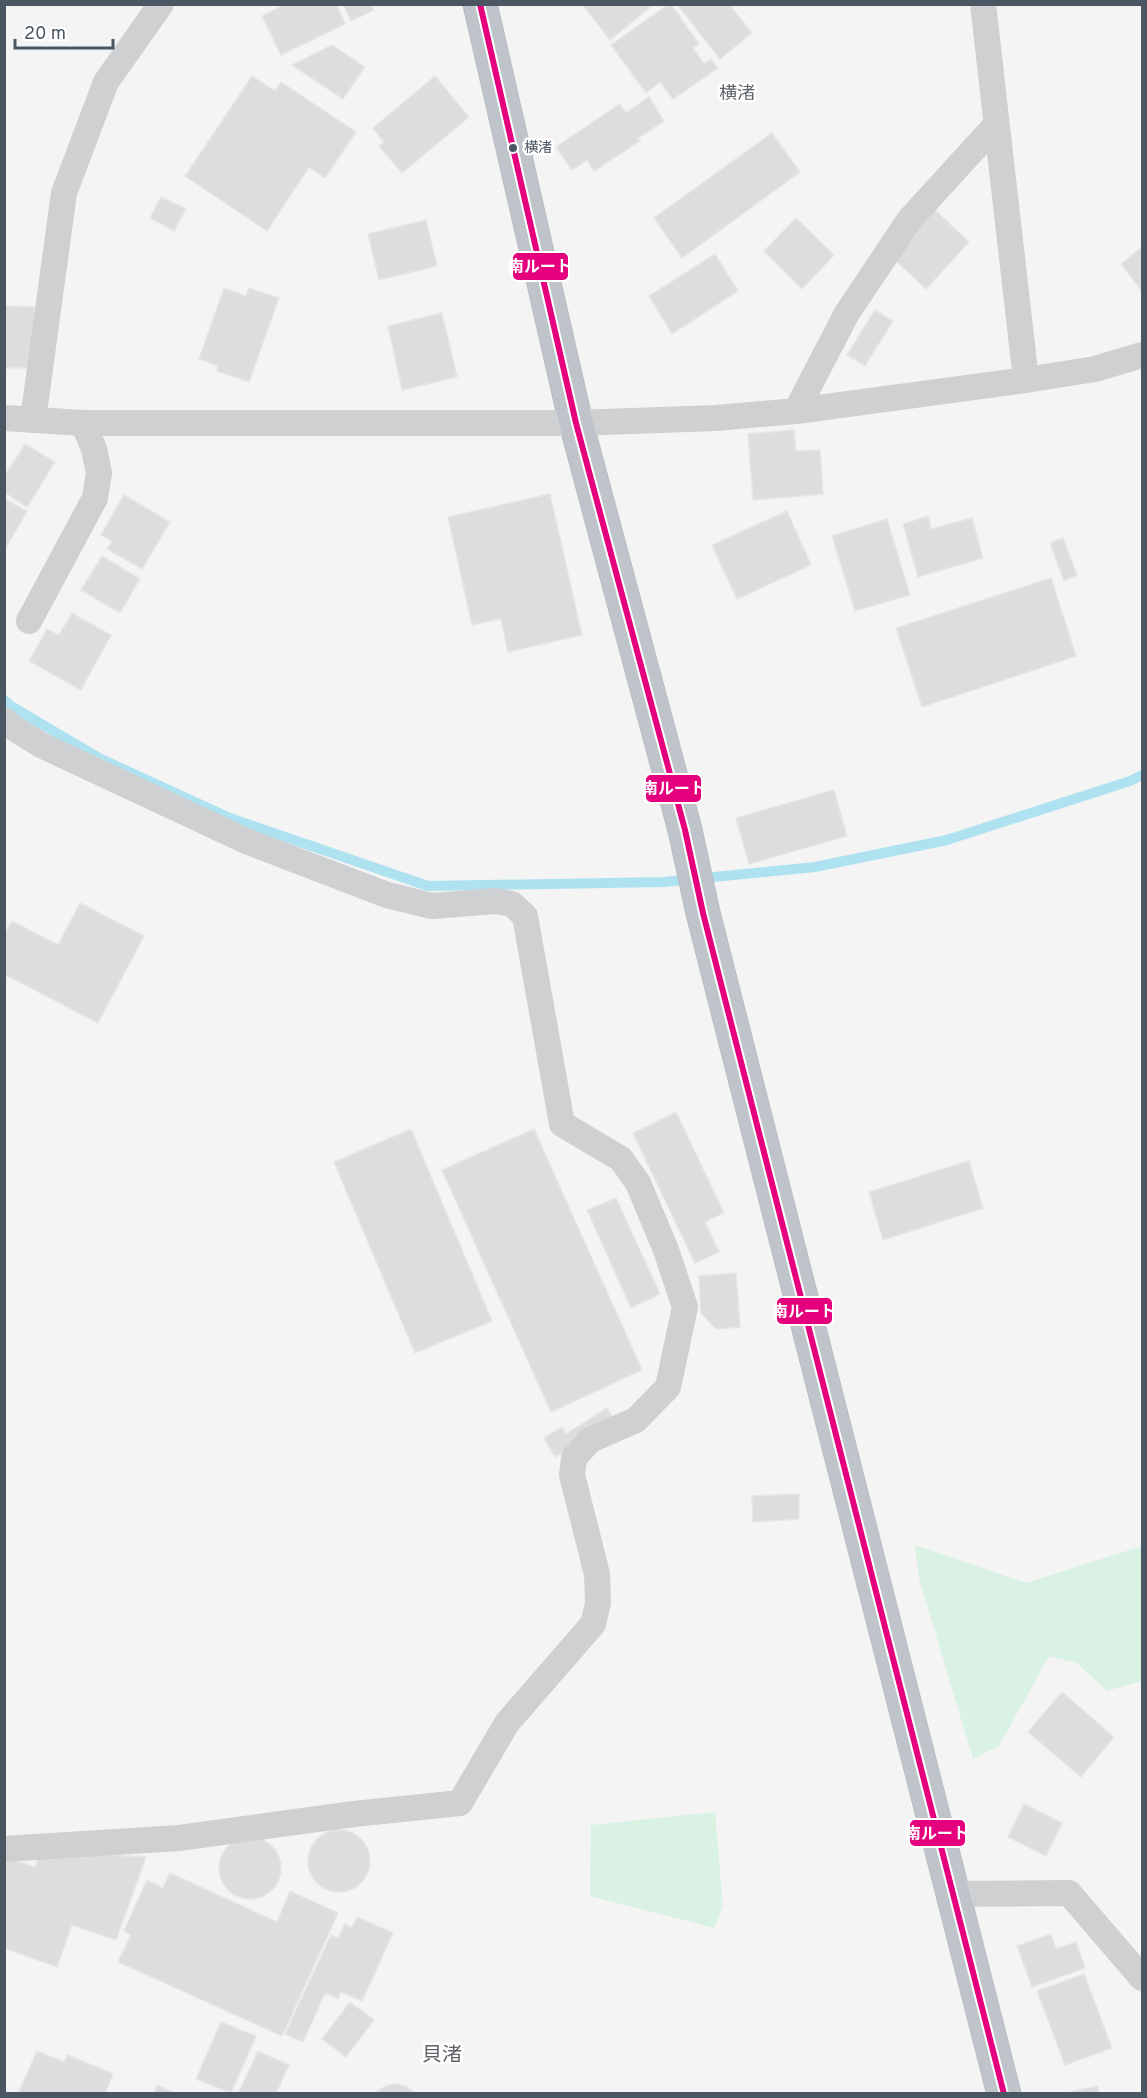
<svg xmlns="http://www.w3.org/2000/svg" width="1147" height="2098" font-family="Overpass,'Noto Sans JP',sans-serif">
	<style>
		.green { fill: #d9f2e3 }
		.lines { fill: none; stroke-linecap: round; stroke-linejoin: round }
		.stream { stroke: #aee2f0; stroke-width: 10 }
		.building { fill: #ddddde; stroke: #e5e6e7; stroke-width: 1.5 }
		.highway-casing { stroke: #b9bec3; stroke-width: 35 }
		.street { stroke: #ced0d2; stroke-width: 26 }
		.highway { stroke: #bec4c9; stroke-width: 33 }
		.bus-1-casing { stroke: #fff; stroke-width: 10 }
		.bus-1 { stroke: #e5007d; stroke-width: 6 }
		.bus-dot { fill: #4a5661; stroke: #fff; stroke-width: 2 }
		.labels { text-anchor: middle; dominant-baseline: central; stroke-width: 5; stroke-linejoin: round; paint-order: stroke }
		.bus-label { font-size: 14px; fill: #4a5661; stroke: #fff; text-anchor: start }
		.neighbourhood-label { font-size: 18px; fill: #5f6368; stroke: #fff }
		.quarter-label { font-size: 20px; fill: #5f6368; stroke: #fff }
		.line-badge { stroke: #fff; stroke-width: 2 }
		.badge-label { font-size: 16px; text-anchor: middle; font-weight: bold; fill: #fff }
	</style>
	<rect width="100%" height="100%" fill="#f4f4f4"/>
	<!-- green -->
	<path class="green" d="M915,1545L1026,1583L1142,1546V1681L1107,1691L1077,1663L1049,1656L999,1746L973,1759L919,1578Z
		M715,1812L723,1907L714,1928L590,1896L591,1825Z"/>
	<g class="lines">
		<!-- stream -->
		<path class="stream" d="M4,700L11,706L101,759L230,818L428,886L664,882L815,867L947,840L1130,781L1142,775"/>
	</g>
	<!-- building -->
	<path class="building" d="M286,4H336L345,24L281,55L262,16Z
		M343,4H371L374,10L351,21Z
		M582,4H654L610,40Z
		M669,4H671L699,44L693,48L704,64L711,59L718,68L673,99L660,82L646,93L611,45Z
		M677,4H729L752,33L720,59Z
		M332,45L365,67L343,99L292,65Z
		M252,76L275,91L281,82L356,132L325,178L309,167L267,231L185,176Z
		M435,76L469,117L402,173L379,146L384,142L373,128Z
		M649,97L664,121L638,138L640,141L594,171L587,160L572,170L556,147L620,104L626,113Z
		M772,133L800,172L682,258L654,218Z
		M161,197L186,209L174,231L150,218Z
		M934,209L969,242L926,289L894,259Z
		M796,218L834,255L802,289L764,251Z
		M426,220L437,266L379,280L368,234Z
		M1142,247V291L1121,264Z
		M715,254L738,291L672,334L649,296Z
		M224,288L246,296L249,288L279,298L249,382L217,371L218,366L199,359Z
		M4,306L35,307L34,368H4Z
		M875,310L893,321L865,366L847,355Z
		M442,313L457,377L402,390L388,326Z
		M794,430L796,451L820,450L823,494L753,500L748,434Z
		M25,444L55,462L27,507L4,492V477Z
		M550,494L582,635L508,652L501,619L472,625L448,517Z
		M124,495L170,522L142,569L107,549L112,541L101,535Z
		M4,499L27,511L4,551Z
		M787,511L811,565L737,599L712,545Z
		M928,516L931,529L972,518L983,558L918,577L903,524Z
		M887,519L910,595L855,611L832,536Z
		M1063,538L1077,575L1064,581L1050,543Z
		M102,556L140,579L120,613L81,590Z
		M1051,578L1076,656L922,707L896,628Z
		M72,613L111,635L81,690L29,661L47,629L59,635Z
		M834,790L847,836L749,864L736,818Z
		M80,903L144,936L98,1023L4,974V934L12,921L58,945Z
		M676,1112L724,1213L705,1222L719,1252L695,1263L633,1133Z
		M411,1129L492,1321L415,1353L334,1162Z
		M534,1129L642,1370L551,1412L442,1170Z
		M969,1161L983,1208L883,1240L869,1192Z
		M616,1198L660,1294L631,1308L587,1210Z
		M736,1273L740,1327L716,1329L701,1313L699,1276Z
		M607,1408L615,1420L555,1457L544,1438L562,1427L566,1434Z
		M799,1494V1519L753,1522L752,1496Z
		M1062,1692L1114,1737L1081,1777L1028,1732Z
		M1024,1804L1062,1823L1046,1856L1008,1837Z
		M308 1861a31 31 0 1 1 62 0a31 31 0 1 1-62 0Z
		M219 1868a31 31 0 1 1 62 0a31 31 0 1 1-62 0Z
		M41,1852L146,1857L116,1940L72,1925L57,1967L4,1948V1857L35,1867Z
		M170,1873L277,1922L290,1891L338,1913L282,2036L118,1962L131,1935L124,1931L147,1880L163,1888Z
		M357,1917L393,1933L362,2001L341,1992L338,1999L325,1993L303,2042L285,2034L331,1935L338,1938L345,1924L352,1928Z
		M1051,1934L1056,1949L1076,1942L1085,1968L1032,1987L1017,1946Z
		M1084,1974L1112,2048L1065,2065L1037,1991Z
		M350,2002L374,2020L346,2057L322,2039Z
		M221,2022L256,2036L231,2093L196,2079Z
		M37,2051L64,2062L68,2055L113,2074L105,2094H18Z
		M258,2051L289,2065L276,2094H238Z
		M398,2084L407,2087L416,2094H372L388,2085Z
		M157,2085L177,2094H154Z
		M1098,2086L1099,2094H1061Z"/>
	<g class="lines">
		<defs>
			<path id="highway" d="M480,4L576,423L685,830L703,913L1004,2094"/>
		</defs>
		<!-- highway casing -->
		<use href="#highway" class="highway-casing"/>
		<!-- street -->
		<path class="street" d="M983,4L1026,380
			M796,411L847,313L910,219L995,126
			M4,418L83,423H576L716,418L796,411L1026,380L1095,369L1142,355
			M33,420L64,193L106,82L161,4
			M29,621L95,498L99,473L94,449L83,423
			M4,720L12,727L41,745L246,841L387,895L432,906L496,901L512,904L525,916L562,1124L621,1159L638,1183L666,1250L685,1307L668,1387L636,1420L590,1440L574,1458L572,1475L597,1574L598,1603L593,1624L507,1723L460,1803L354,1814L179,1838L4,1849
			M953,1894L1069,1893L1142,1978"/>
		<!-- highway -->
		<use href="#highway" class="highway"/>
		<defs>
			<path id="bus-1" d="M480,4L576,423L685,830L703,913L1004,2094"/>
		</defs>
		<!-- bus-1 casing -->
		<use href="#bus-1" class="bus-1-casing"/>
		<!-- bus-1 -->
		<use href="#bus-1" class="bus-1"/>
	</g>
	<!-- markers -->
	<circle class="bus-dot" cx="513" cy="148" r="5"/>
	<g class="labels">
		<!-- bus labels -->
		<g class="bus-label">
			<text x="524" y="148">横渚</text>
		</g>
		<!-- neighbourhood labels -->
		<g class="neighbourhood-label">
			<text x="737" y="94">横渚</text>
		</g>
		<!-- quarter labels -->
		<g class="quarter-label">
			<text x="442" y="2056">貝渚</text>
		</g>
	</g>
	<g class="line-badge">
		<rect x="512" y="252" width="57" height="29" rx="6" fill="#e5007d"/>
		<rect x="645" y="774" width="57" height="29" rx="6" fill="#e5007d"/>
		<rect x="776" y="1297" width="57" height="28" rx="6" fill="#e5007d"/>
		<rect x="909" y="1819" width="57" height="28" rx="6" fill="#e5007d"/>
	</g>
	<g class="badge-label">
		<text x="540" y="272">南ルート</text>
		<text x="674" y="794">南ルート</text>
		<text x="804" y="1317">南ルート</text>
		<text x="937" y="1839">南ルート</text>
	</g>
	<!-- border -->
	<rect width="1147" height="2098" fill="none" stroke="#4a5661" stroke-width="12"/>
	<!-- scale -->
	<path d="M15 39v9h98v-9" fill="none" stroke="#4a5661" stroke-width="3"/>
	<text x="24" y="39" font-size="18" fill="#4a5661" stroke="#ffffff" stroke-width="4.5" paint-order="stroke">20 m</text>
</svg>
